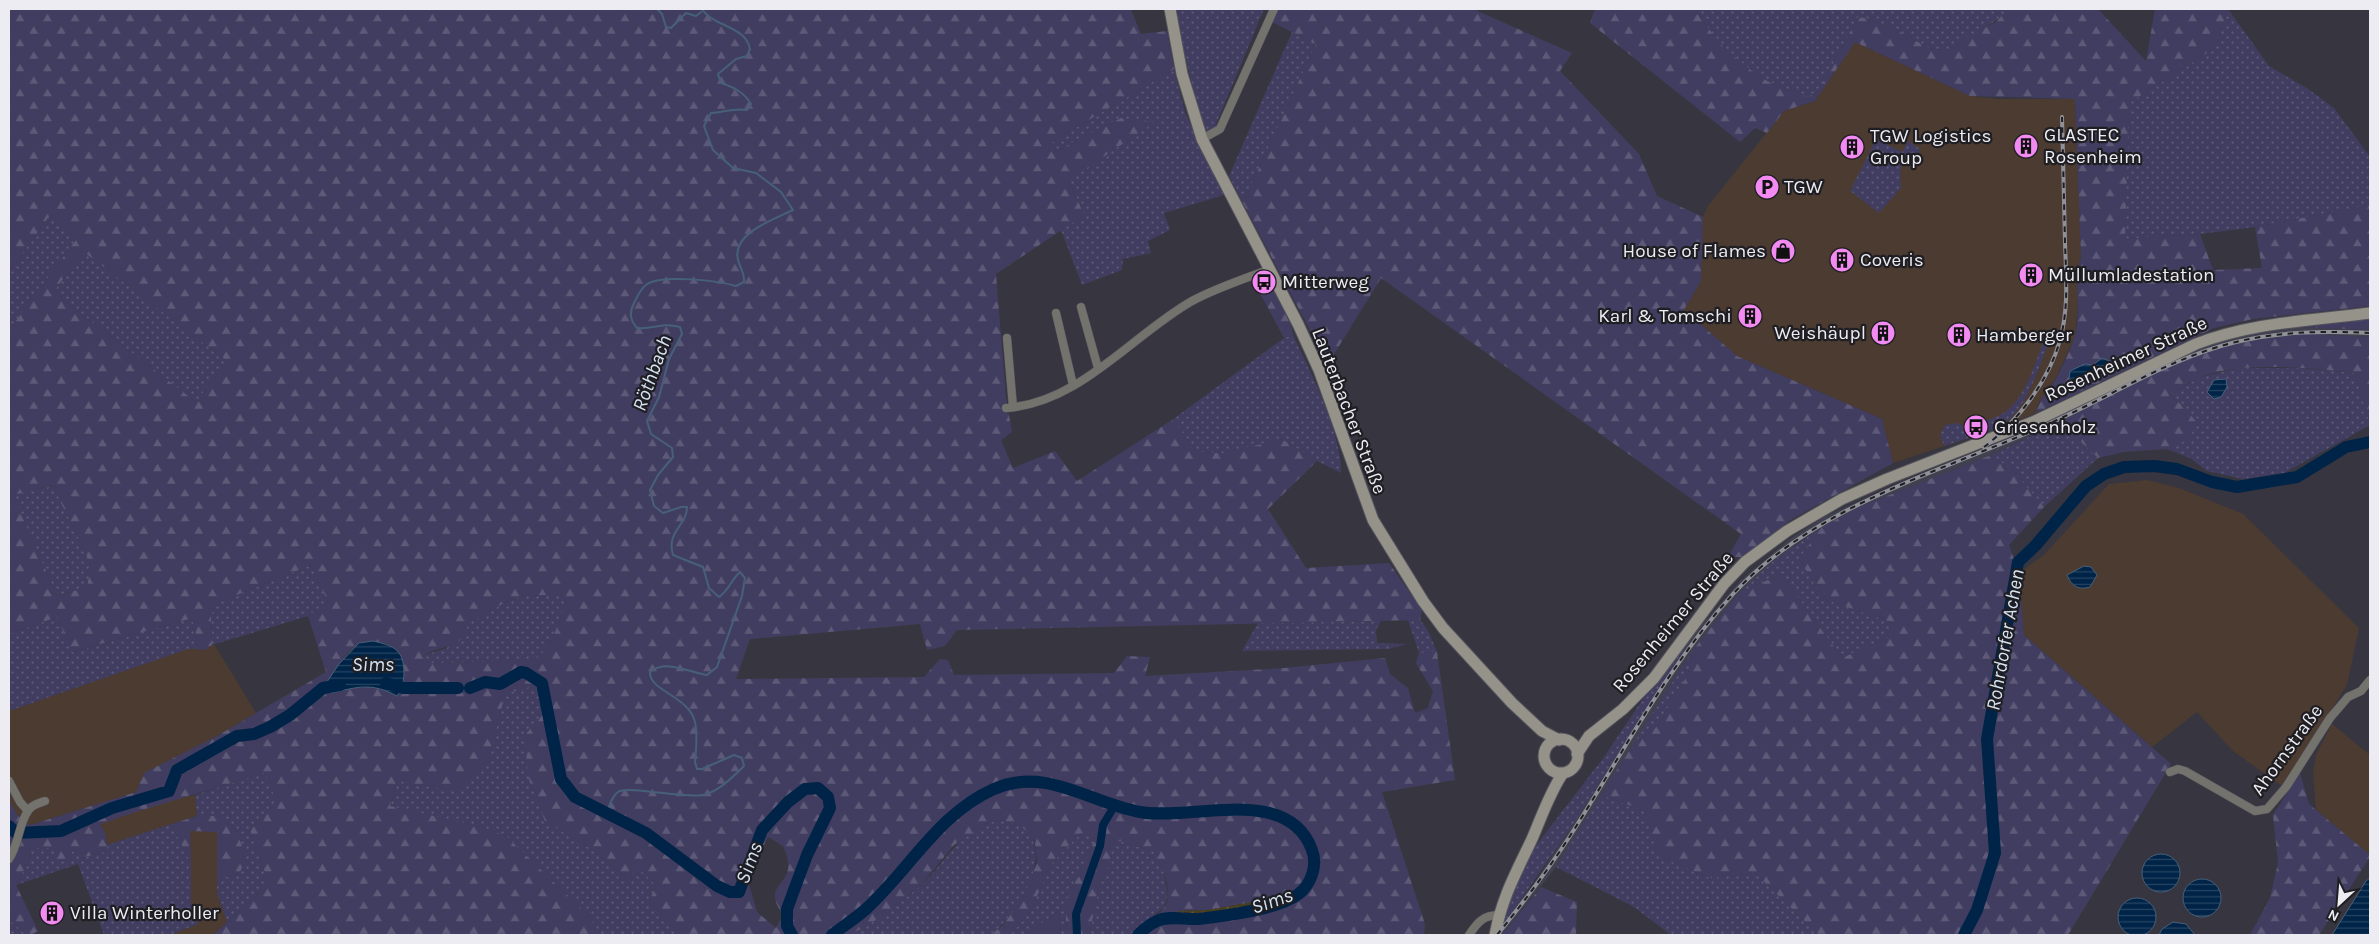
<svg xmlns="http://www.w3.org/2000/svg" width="2379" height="944" font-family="Karla,sans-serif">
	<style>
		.built { fill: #40404f }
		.industrial { fill: #4c3b31 }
		.grass { fill: url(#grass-dots) }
		.forest { fill: url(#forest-firs); fill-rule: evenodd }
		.sand { fill: url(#sand-dots) }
		.garden { fill: #413d60 }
		.water { fill: url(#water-rules); stroke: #47607a }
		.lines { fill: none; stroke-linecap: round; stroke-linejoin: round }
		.stream { stroke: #47607a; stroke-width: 2 }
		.canal { stroke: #002447; stroke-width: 8 }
		.river { stroke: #002447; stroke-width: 12 }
		.street-casing { stroke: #54535c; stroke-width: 9 }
		.secondary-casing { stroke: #54535c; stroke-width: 13 }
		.street { stroke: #73726c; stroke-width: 8 }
		.secondary { stroke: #95928a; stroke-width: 11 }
		.rail-casing { stroke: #909098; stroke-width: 4 }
		.rail { stroke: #1e1e23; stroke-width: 2; stroke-dasharray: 5.5; stroke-linecap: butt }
		.labels { text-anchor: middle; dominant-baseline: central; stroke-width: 4.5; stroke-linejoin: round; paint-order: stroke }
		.poi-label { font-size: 19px; fill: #ececf2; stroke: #1e1e23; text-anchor: start }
		.street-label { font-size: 19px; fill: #ececf2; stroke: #1e1e23 }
		.water-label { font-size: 20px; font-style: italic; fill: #d6e4f3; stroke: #1e1e23 }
	</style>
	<defs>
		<pattern id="grass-dots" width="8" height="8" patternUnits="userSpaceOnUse" patternTransform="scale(1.25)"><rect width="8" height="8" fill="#413d60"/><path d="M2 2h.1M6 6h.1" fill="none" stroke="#5d5977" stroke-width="1.8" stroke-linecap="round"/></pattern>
		<pattern id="forest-firs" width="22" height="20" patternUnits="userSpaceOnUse" patternTransform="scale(1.25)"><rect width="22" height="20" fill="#413d60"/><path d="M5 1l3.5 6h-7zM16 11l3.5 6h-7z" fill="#5d5977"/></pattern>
		<pattern id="sand-dots" width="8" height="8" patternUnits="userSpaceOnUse" patternTransform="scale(1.25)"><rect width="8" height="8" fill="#473f1e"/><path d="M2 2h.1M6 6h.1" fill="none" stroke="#625b3f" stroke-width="1.8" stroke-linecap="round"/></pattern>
		<pattern id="water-rules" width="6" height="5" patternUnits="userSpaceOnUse" patternTransform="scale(1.25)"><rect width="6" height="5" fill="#002447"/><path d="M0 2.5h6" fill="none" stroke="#254462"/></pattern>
	</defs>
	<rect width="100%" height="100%" fill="#373640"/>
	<!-- built -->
	<path class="built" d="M2298,327L2370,330V337L2305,334L2283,336L2206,352L2174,366L1991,455L1859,507L1822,527L1795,545L1739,593L1693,650L1556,867L1502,935H1493L1533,885L1572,826L1694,634L1740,581L1791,538L1824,517L1906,480L2028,431L2204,345L2227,338Z"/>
	<!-- industrial -->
	<path class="industrial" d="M1855,42L1970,96L1998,99H2075L2081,258L2076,271L2078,302L2075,336L2057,376L2038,404L2036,413L1975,436L1893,463L1882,419L1737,356L1684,310L1701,281L1703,217L1708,206L1784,111L1815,101Z
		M2147,480L2179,488L2243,514L2359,628L2347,685L2282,786L2233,751L2197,712L2152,747L2024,635L2019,573L2044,555L2109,484Z
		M214,644L256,713L217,736L136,792L30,825L18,816L9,800V711L188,648L205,650Z
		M2332,724L2370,755V855L2316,810L2313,773L2316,755Z
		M195,795L197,816L107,845L105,833L99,824L163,802Z
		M190,830L218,832L217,893L227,922L213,935H170L198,924L191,903Z"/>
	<!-- grass -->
	<path class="grass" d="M1174,9H1264L1216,124L1218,127L1212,132L1206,131L1202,127Z
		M1696,9H2008L2009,10C1991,27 1968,35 1949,51L1929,48L1900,32L1869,19L1858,17L1819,90L1808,97L1767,81L1748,68L1725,49L1698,15Z
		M2228,9L2269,66L2308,89L2334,108L2370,157V205L2255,227L2200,234L2124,239L2129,103L2215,48Z
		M1292,32L1316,44L1243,203L1229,176Z
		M1174,69L1185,113L1224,195L1164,213L1170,230L1148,241L1151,253L1123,259L1122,270L1082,285L1061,230L1084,215L1069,180L1121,118L1056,151L1052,142Z
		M1876,139L1902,152L1908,141L1920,149L1918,154L1905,156L1900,171L1901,188L1879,213L1850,191Z
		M50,215L76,240L9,330V272Z
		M84,252L227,361L196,402L53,292Z
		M1293,335C1310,371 1342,434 1341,473L1317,461L1282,439L1224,453L1198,452L1172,420L1284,338Z
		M2044,340L2049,342C2040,365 2025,412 2002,425C1995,430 1985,432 1977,435L1972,423C1980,421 1991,420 1998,416C2025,403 2034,365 2044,340Z
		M2238,368H2298L2355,373L2370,425L2284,473L2243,479L2207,471L2190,458L2167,449L2188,439L2185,408L2170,395L2198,378Z
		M2060,422L2098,458L2044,507L2013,471L1991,455Z
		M1958,423L1964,427L1968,438L1944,446L1940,435L1945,425Z
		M54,486L91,565L87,587L57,596L12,494Z
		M1822,527L1799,559L1824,599L1891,622L1887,638L1842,658L1781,574L1739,593L1776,559Z
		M311,565L328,602L308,616L212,645L211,615L217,603Z
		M562,595L566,602C559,620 552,651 533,661L429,663L424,655L447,648L468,620C487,618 494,607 510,600C526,594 545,595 562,595Z
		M57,617L73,652L189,619L195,624L197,649H188L9,711V634Z
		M1408,620H1420C1430,631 1431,639 1437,652L1419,653Z
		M1381,621L1376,630L1377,643L1407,644L1388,649L1242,651L1258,623Z
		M1694,634L1572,826L1503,925L1508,901L1531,852L1604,757L1647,693Z
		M1693,650L1688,674L1657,726L1630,749Z
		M540,684L547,710L545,821L598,853L627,879L638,867L656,885L649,902L682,935H601L587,914L506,836L478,826L390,807L397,781L489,759L505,693Z
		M265,772L278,804L250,830L269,884L227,922L217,893V882L240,872L237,832L220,816H197L195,795Z
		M1601,795L1645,811L1659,856L1710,878L1755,873L1819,935H1671L1634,907L1556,867Z
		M999,820C1005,822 1012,822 1018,825C1046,837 1035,877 1023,897C1015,911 1003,924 991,935H850C874,920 898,905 920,886C949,860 956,831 999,820Z
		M171,824L191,863V903L198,924L170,935H104L78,864L16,885L29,860L30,848H74L82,858L107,851V845Z
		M1081,833L1095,836C1089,862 1069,882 1066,908C1065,917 1067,927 1067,935H1061L1059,911L1025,935H1010L1030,912L1051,864Z
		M1120,841L1155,852L1163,868L1168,895L1164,907L1131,935H1089L1101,879L1112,861L1110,845Z
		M9,919L26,935H9Z"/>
	<!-- forest -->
	<path class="forest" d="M9,9H1135L1131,10L1141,34L1167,31L1174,69L1052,142L1056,151L1121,118L1155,122L1069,180L1084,215L996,274L1006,398L1012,432L1001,440L1013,468L1055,451L1077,481L1172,420L1198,452L1224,453L1282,439L1317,461L1268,509L1306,568L1389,563L1422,610L1420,620L957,630L945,646L927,650L920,624L750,639L736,679L924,677L940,659L948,660L954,675L1114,673L1127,656L1150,657L1145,676L1284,668L1385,658L1390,674L1408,688L1415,713L1428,708L1433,691L1416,663L1419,653L1437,652L1455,780L1382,792L1425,924L1424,935H1131C1140,926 1156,918 1164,908C1175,893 1162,866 1155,852L1120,841L1110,845L1112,861L1101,879L1089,935H1067C1067,926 1065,916 1066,907C1070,881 1089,861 1095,837L1081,833L1051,864L1030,912L1010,935H991L1003,925L1024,896L1037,862L1035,843L1029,833L1019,825L999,820L986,824L954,845L921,885L881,917L850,935H682L649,902L656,885L638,868L627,879L598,853L545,821L528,777L525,735L547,710L540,684L505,694L489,759L457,792L397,781L390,806L478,826L506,836L587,914L601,935H213L269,884L250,830L277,804L265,772C210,791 154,805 100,824L105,833L108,851L81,858L74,848L68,861L57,862L55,848H30L29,860L16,885L38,931L31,935H26L9,919V800L18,816L30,825L136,792L144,773L217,736L326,672L308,616L328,602L311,565L217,603L211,615L212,645L205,650L197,649L195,624L189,619L72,652L57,617L9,634V481L11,479L9,477V330L76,240L50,215L9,272ZM84,252L227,361L196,402L53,292ZM53,486L91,565L87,587L57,596L13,495ZM561,595L566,602C559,620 552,651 533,661L441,663H429L424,655C443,644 467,650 468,620C487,618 494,607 510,600C526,594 545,595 561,595ZM373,641L388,644L400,653L380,687H358L331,693C338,667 343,645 373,641ZM768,837L783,846C799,880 773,882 775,897C775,903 780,910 783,915L776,928L757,912L748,881L757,860L760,845H764ZM1259,901L1262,904L1235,911L1194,917L1179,911L1208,910Z
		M1278,9H1473L1572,53L1560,71L1639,154L1657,196L1703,217L1701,281L1684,310L1737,356L1882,419L1893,463L1792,519L1742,557H1728L1741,534L1381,278L1328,364L1243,203L1316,44L1272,22Z
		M1595,9H1696L1698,15L1725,49L1748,68L1767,81L1808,97L1819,90L1858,17L1869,19L1900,32L1929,48L1949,51L1965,38L1996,22L2008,9H2098L2146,61L2155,9H2228L2215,48L2129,103L2125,239L2200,234L2213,270L2262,268L2255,227L2370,205V306L2253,319L2214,328L2036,413C2039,399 2050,389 2057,377C2063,365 2070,351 2074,338C2083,312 2072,283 2081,258L2075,99L1970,96L1855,42L1815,101L1784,111L1767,133L1755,128L1740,142L1590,23Z
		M1258,280L1262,287L1270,283L1291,325L1293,335L1284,338L1254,282Z
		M2370,317V330L2298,327Z
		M2305,334L2370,337V424L2355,373C2313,368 2235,360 2197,379C2188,383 2179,389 2170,395L2185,408L2197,423L2189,439L2167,449L2123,452L2098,458L2060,422C2108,398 2156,369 2207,352C2238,342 2272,337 2305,334Z
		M1991,455L2013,471L2044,507L2009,545L2019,573L2024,635L2171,764L2068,935H1819L1755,873L1710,878L1659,856L1645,811L1601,795L1630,749L1657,726L1688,674L1693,650L1739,593L1781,574L1842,658L1887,638L1891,622L1824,599L1799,559L1822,527L1859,507Z
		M2300,773L2309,804L2370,855V857L2319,935H2250L2270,898L2278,863L2273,815Z
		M197,816H220L237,832L246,858L240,872L217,882V832L190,831L191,863L171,824Z
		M1541,887L1577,902L1576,935H1502Z"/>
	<!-- sand -->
	<path class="sand" d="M1253,902H1261L1262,904C1242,914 1197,919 1176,916L1174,914L1179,911L1208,910Z"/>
	<!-- garden -->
	<path class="garden" d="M1059,911L1061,935H1025Z"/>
	<!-- water -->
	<path class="water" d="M2102,358L2114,363L2113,368L2099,376L2077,383L2069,379L2070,371L2085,364L2093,365Z
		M2226,379L2227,387L2221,397L2214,399L2207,392L2214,380Z
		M2084,566L2091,567L2097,575L2090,587C2079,590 2072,587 2067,575Z
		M373,641C395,646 404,650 404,674C403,684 403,688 397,696C371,682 358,687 331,693L323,688L339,664L359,643Z
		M2142 873a19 19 0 1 1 38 0a19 19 0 1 1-38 0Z
		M2370,878V935H2332L2366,881Z
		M2183 898a19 19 0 1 1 38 0a19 19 0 1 1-38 0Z
		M2118 917a19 19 0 1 1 38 0a19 19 0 1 1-38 0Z
		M2173,922L2186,924L2195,935H2159L2162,929Z"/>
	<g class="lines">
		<!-- stream -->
		<path class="stream" d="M657,9L662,14L666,27L671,28L686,13L696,16L701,12
			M607,812C610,805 611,797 618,792C628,785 684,799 703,795C718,792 733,777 744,766L742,758L734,755L702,769H697L695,762C696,750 698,735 695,722C689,696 649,691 650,672C666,659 688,672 707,675L717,667L742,596L745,578L740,572C731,580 729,590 719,597L709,588L703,567L673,555C666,531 687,526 687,507H681L663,513L654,506L650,490L658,475L673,457L672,448L651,434L647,421L659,397L669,359L682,334L680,327C660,322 653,330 637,328C630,320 629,313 634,303C637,297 641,288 647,284C663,274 719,281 736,286L744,282C745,272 740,269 738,260C731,233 775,219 793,210L781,192L756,173L733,168L713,150L704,126L711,113C724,112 734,108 747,110L751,104C744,92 733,87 721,83L718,74L736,59L747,56L750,49C746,26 712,26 702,9"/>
		<!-- canal -->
		<path class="canal" d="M1077,935L1076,914L1100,846L1103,825L1115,805"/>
		<!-- river -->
		<path class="river" d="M386,683L403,688H458
			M470,688L485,682L500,684L521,672L526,673L542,683L561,779L575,797L646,833L717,886L730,892H739L762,830L788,802L805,789L818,788L828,797L830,808L807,855L787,909V926L792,935
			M9,826L16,833L61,831L112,808L169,791L177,770L237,736L254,734L270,727L290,715L323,688L340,685
			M832,935C843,926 855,919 866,909C909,870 939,813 994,789C1046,766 1090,803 1140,812C1191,821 1288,784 1312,850C1317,863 1313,879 1303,890C1286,909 1225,916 1199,919C1186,920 1169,915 1157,921C1150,924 1143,930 1138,935
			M1964,935L1977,910L1995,853L1987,739L2018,562L2035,546L2086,486L2104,474L2124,467L2154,466L2177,469L2212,482L2237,487L2297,477L2346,447L2370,442"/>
		<defs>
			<path id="street" d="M1202,139L1220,129L1274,9
				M1081,307L1098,368
				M1056,313L1073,385
				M1007,338L1013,407
				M1006,408C1080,403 1132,335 1192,301C1216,288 1244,279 1270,269
				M2170,772L2178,769L2185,771L2255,811L2267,809L2286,787L2330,718L2348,697L2361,691L2370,680
				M9,781L20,802L28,811
				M9,859C19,844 19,823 28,811C31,805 39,803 45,801
				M1469,935C1477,923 1483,915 1499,915"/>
			<path id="secondary" d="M1170,9L1182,74L1202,139L1298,324L1319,370L1373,520L1423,601L1443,628L1512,703L1542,731L1559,740
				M1544 756a17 17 0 1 1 34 0a17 17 0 1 1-34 0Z
				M1577,754L1589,736L1623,709L1654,678L1724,584L1745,562L1787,531L1842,499L1887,479L2035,421L2196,344C2252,322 2311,321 2370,313
				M1495,935C1502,897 1516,873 1532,839C1542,816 1549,794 1563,773"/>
		</defs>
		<!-- street casing -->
		<use href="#street" class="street-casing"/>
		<!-- secondary casing -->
		<use href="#secondary" class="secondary-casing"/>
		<!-- street -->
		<use href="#street" class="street"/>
		<!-- secondary -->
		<use href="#secondary" class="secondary"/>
		<defs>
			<path id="rail" d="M1984,447C2017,422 2049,381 2060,340C2069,308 2066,275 2065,242C2064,200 2063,158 2062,117
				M1497,935C1523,903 1548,870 1570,836C1622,755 1668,665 1733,594C1817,503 1948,470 2057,420C2116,393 2173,357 2236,342C2281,331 2325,331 2370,333"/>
		</defs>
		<!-- rail casing -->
		<use href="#rail" class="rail-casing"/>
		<!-- rail -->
		<use href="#rail" class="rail"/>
	</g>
	<!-- icons -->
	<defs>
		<symbol id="building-disc" viewBox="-11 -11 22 22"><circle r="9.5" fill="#f38af1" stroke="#1e1e23"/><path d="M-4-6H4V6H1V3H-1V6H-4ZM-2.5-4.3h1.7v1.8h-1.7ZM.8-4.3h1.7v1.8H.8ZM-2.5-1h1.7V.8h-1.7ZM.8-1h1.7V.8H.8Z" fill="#111"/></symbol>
		<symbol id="parking-disc" viewBox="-11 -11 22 22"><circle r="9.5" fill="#f38af1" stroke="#1e1e23"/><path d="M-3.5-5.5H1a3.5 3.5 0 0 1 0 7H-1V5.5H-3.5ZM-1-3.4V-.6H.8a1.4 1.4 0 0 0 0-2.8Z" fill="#111"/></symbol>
		<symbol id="shop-disc" viewBox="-11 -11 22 22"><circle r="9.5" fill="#f38af1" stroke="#1e1e23"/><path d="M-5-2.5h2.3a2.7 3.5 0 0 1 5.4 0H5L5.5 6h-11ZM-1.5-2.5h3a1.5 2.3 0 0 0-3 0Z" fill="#111"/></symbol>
		<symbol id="bus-disc" viewBox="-11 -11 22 22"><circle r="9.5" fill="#f38af1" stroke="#1e1e23"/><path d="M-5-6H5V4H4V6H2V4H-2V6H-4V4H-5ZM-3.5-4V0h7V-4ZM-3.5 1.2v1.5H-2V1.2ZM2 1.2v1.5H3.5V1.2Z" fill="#111"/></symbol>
	</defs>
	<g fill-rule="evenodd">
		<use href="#building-disc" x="2012" y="132" width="28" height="28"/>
		<use href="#building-disc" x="1838" y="133" width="28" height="28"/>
		<use href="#parking-disc" x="1753" y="173" width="28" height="28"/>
		<use href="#shop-disc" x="1769" y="237" width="28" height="28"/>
		<use href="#building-disc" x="1828" y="246" width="28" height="28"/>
		<use href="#building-disc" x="2017" y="261" width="28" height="28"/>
		<use href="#bus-disc" x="1250" y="268" width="28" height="28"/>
		<use href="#building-disc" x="1736" y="302" width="28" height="28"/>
		<use href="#building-disc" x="1869" y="319" width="28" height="28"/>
		<use href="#building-disc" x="1945" y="321" width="28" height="28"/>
		<use href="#bus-disc" x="1962" y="413" width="28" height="28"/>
		<use href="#building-disc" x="38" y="899" width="28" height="28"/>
	</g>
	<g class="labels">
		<!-- poi labels -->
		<g class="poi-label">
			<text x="2044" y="135">GLASTEC<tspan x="2044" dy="22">Rosenheim</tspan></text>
			<text x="1870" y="136">TGW Logistics<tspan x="1870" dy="22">Group</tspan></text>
			<text x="1784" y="187">TGW</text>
			<text x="1766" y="251" text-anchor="end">House of Flames</text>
			<text x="1860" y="260">Coveris</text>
			<text x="2048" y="275">Müllumladestation</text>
			<text x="1282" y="282">Mitterweg</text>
			<text x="1732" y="316" text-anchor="end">Karl &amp; Tomschi</text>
			<text x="1866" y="333" text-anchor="end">Weishäupl</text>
			<text x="1976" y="335">Hamberger</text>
			<text x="1994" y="427">Griesenholz</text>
			<text x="70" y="913">Villa Winterholler</text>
		</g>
		<!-- street labels -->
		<g class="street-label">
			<text transform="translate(2126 359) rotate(-25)">Rosenheimer Straße</text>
			<text transform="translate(1349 411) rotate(69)">Lauterbacher Straße</text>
			<text transform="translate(1673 622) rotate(-50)">Rosenheimer Straße</text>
			<text transform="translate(2287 750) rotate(-54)">Ahornstraße</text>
		</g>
		<!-- water labels -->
		<g class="water-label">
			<text transform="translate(652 373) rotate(-70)">Röthbach</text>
			<text transform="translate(2005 640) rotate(-80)">Rohrdorfer Achen</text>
			<text x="373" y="664">Sims</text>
			<text transform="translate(749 863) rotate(-69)">Sims</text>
			<text transform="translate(1272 901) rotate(-19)">Sims</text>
		</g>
	</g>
	<!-- border -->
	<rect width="2379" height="944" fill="none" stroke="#ececf2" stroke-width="20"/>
	<!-- north arrow -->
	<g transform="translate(2339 904) rotate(206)" stroke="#1e1e23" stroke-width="4" paint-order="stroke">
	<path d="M0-4L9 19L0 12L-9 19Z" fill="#ececf2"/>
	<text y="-8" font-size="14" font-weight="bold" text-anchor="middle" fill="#ececf2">N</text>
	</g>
</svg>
